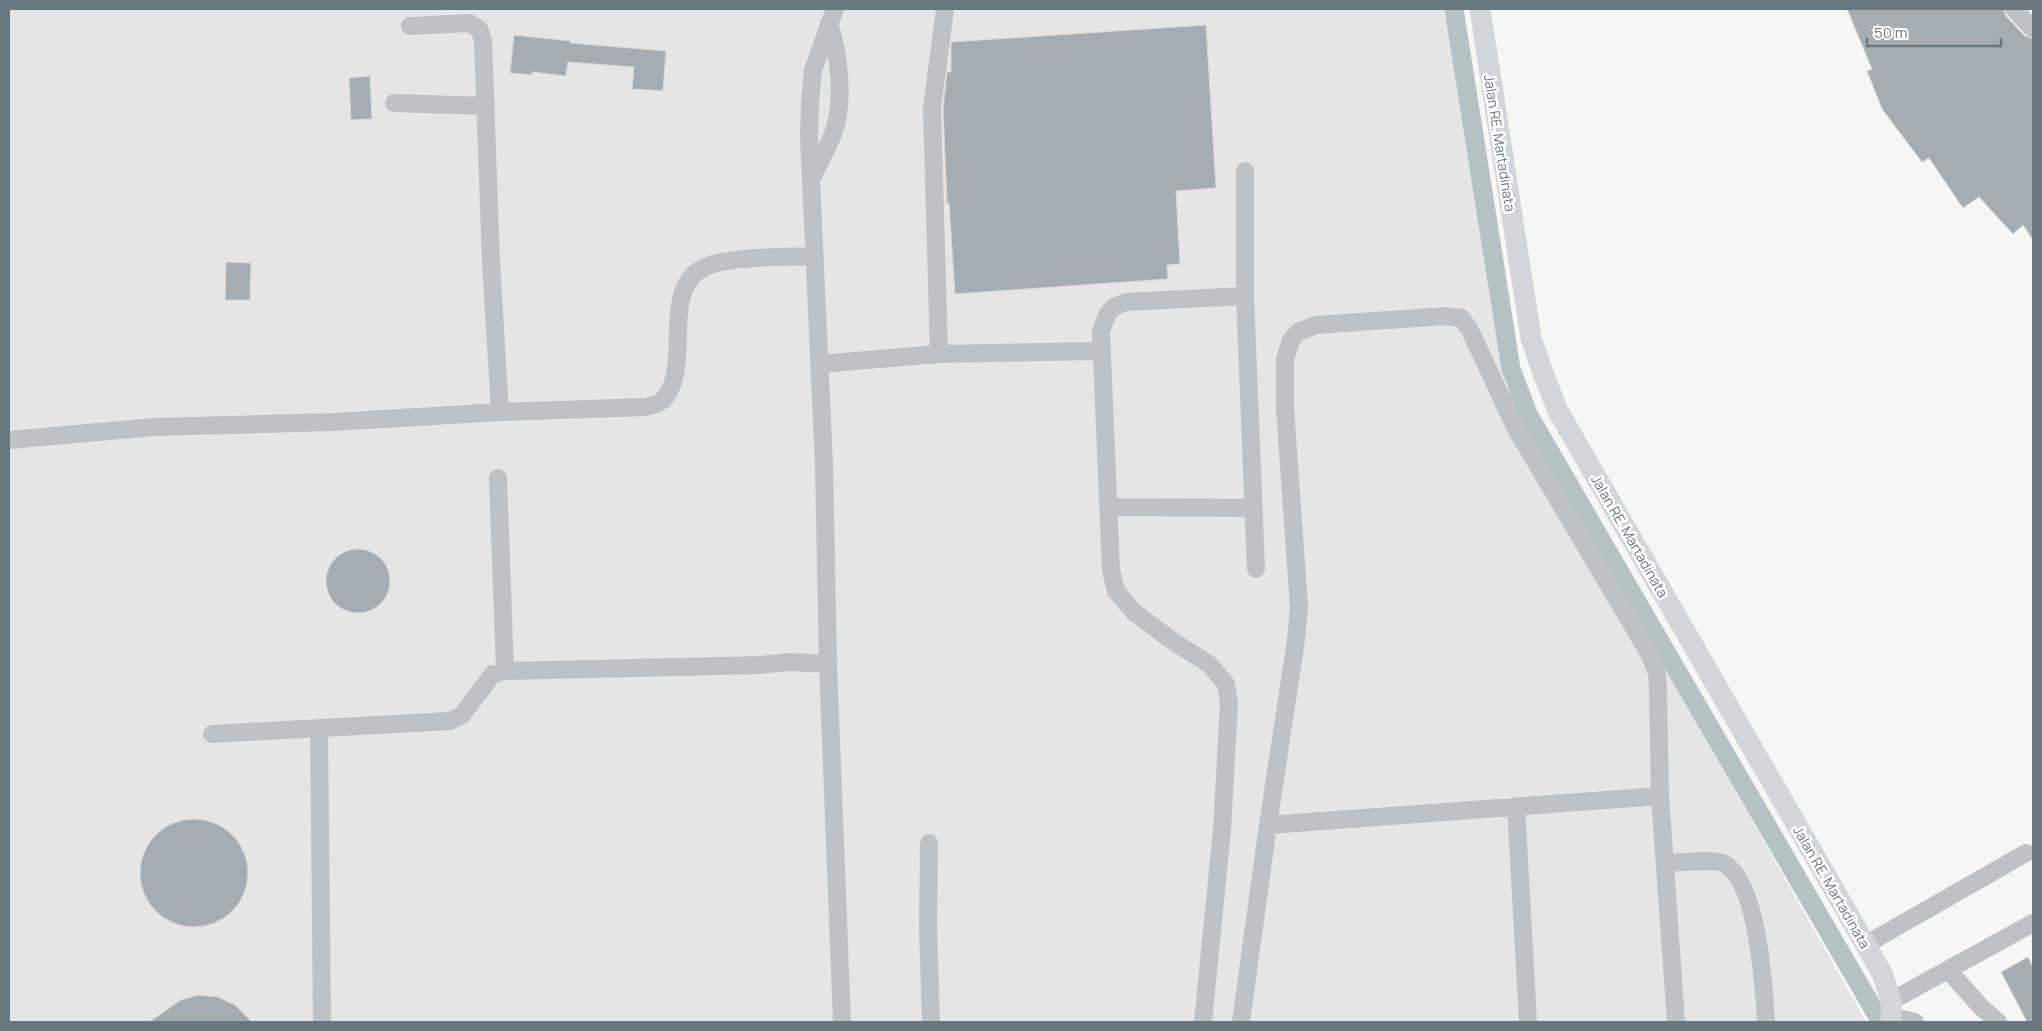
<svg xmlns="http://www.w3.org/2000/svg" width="2042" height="1031" font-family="Manrope,sans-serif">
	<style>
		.built { fill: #e4e5e4 }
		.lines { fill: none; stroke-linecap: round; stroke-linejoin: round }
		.canal { stroke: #b6c1c4; stroke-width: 19 }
		.building { fill: #a6adb2; stroke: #d8d8d6 }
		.minor { stroke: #bec2c5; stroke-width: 18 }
		.major { stroke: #d2d6d9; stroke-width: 21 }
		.labels { text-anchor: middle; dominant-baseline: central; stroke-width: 5; stroke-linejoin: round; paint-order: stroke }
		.street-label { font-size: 14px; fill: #697781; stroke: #fff }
	</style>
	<rect width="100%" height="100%" fill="#f6f6f4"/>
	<!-- built -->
	<path class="built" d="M9,9H1451L1505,384L1866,1022H9Z"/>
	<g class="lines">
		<!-- canal -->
		<path class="canal" d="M1454,9L1511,369L1528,414L1881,1022"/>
	</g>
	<!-- building -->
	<path class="building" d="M1847,9H2004L2006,16L2025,36L2033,39V240L2023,225L2013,234L1979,197L1963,208L1929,158L1922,162L1882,109L1867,71L1872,69Z
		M1206,25L1216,188L1176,191L1180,264L1167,265L1168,279L955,294L949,203H947L943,109L947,72H951V42Z
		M514,35L571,41L570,43L666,51L663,91L632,89L634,67L568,62L566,76L532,72V75L510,73Z
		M370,76L372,119L351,120L349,78Z
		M226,262L251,263L250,300H225Z
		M326 581a32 32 0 1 1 64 0a32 32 0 1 1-64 0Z
		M140 873a54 54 0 1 1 108 0a54 54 0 1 1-108 0Z
		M2028,957L2033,967V1022H2027L2001,972Z
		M199,995L218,997L235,1005L252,1022H149L181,1000Z"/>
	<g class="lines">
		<!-- minor -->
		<path class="minor" d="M835,9L813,70L810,103L809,136L824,465L828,664L842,1022
			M2014,9L2033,29
			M410,26L469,23L479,29L483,40L491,262L500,412
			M394,103L486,106
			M1245,171V296L1256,569
			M813,176C819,162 828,148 833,134C845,101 839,55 829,23
			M939,354L1100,351
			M819,364L939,354L932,108L945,9
			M9,440L154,427L334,422L500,412L646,407C651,405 659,404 663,400C694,367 658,289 705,267C729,256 786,257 815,256
			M498,478L505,671
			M1108,507L1253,508
			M319,728L322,1022
			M212,734L450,721L462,715L493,674L505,671L760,665L789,662L828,664
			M1516,806L1528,1022
			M1268,825L1660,796
			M929,843L928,927L931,1022
			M1665,863C1677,863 1714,859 1723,863C1758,880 1764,988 1766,1022
			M1865,945L2026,853
			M1948,970L1981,1007L1998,1022
			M1891,1001L2033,923
			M1893,1017L1915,1022
			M1203,1022L1222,830L1229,703L1226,684L1209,664L1174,642L1134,612L1116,591L1111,570L1101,332C1107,314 1107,308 1126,302L1245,296
			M1241,1022L1268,825L1296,640L1299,607L1285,408V359L1291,340L1298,332L1316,325L1446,316L1461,318L1469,328L1516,429L1650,655L1657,674L1658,690L1660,796L1676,1022"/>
		<!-- major -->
		<path class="major" d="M1480,9L1531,338L1543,373L1558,411L1882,973L1891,1001V1022"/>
	</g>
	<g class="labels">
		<!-- street labels -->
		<g class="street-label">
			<text transform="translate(1500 143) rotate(81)">Jalan RE. Martadinata</text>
			<text transform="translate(1630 536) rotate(60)">Jalan RE. Martadinata</text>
			<text transform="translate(1832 887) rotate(60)">Jalan RE. Martadinata</text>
		</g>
	</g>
	<!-- border -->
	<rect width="2042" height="1031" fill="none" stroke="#697781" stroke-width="20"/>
	<!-- scale -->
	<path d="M1867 38v8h134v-8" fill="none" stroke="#697781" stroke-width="2.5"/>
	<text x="1874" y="38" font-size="15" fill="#697781" stroke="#ffffff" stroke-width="4" paint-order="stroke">50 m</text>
</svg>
